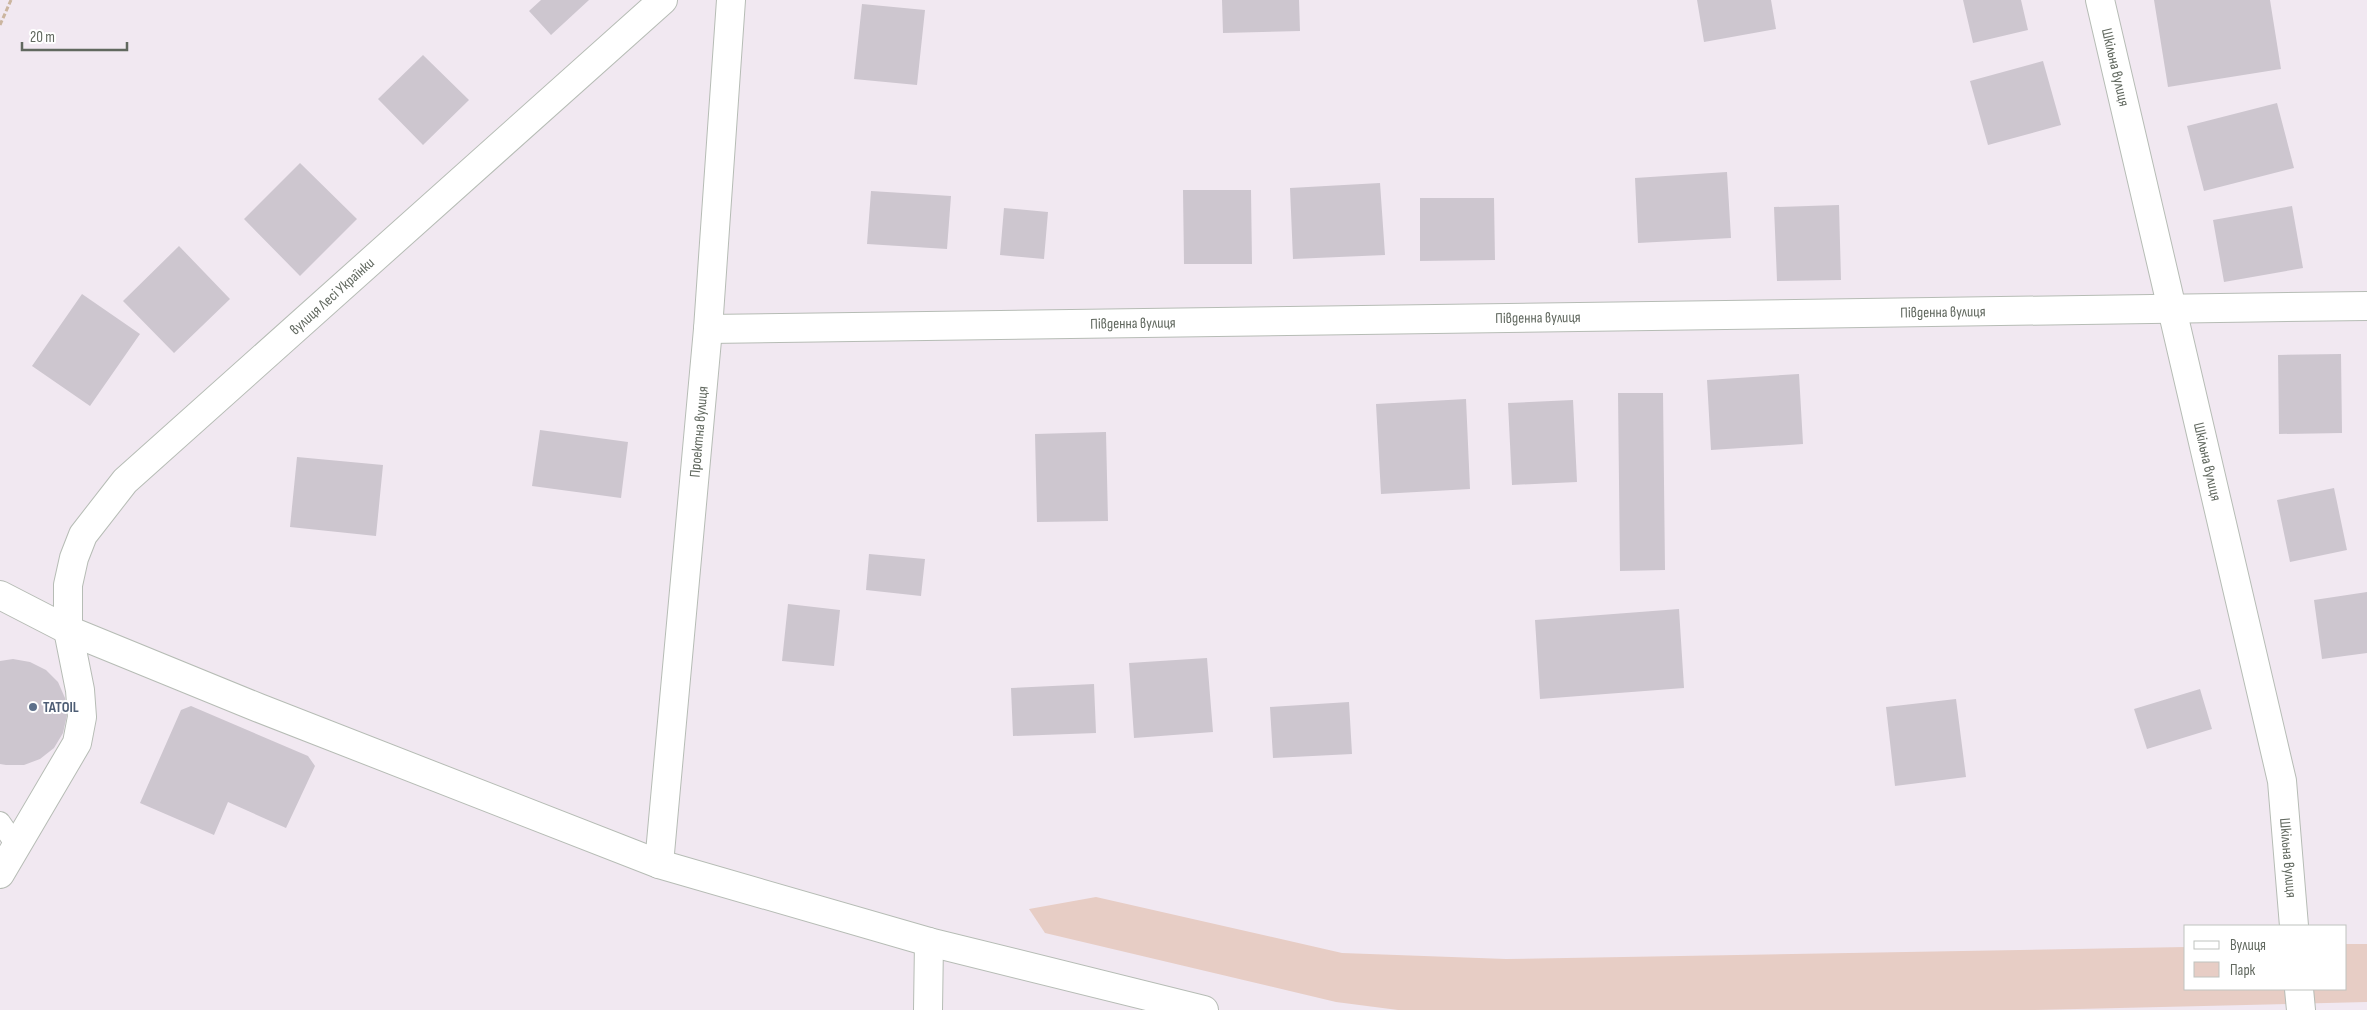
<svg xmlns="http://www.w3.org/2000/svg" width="2367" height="1010" font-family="'Sofia Sans Condensed',sans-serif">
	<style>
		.green { fill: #e7cdc5 }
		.building { fill: #cdc6cf }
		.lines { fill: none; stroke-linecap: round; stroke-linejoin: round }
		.service-casing { stroke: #b6bcb5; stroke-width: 22 }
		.minor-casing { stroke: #b6bcb5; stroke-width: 30 }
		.path { stroke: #cbb59f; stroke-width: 3; stroke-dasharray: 5 2.5; stroke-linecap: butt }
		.service { stroke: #fff; stroke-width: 20 }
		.minor { stroke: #fff; stroke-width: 28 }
		.service-dot { fill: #5c6f8a; stroke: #fff; stroke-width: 2 }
		.labels { text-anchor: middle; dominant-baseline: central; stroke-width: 4; stroke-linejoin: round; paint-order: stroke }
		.street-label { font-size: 15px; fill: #61685f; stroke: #fff }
		.service-label { font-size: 15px; font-weight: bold; fill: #4e5e75; stroke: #fff; text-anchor: start }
	</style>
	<rect width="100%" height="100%" fill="#f1e8f1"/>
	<!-- green -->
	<path class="green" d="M1096,897L1342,953L1506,959L2186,947V989H2346V944H2367V1002L2035,1010H1398L1336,1002L1045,933L1029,909Z"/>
	<!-- building -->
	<path class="building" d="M541,0H589L551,35L529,11Z
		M1222,0H1299L1300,31L1223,33Z
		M1697,0H1771L1776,29L1704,42Z
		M1963,0H2021L2028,30L1973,43Z
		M2154,0H2270L2281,69L2168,87Z
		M862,4L925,10L917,85L854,79Z
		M423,55L469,100L423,145L378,99Z
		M2043,61L2061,125L1988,145L1970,81Z
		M2277,103L2294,168L2204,191L2187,126Z
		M300,163L357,219L300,276L244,219Z
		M1727,172L1731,238L1638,243L1635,178Z
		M1380,183L1385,255L1293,259L1290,188Z
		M1183,190H1251L1252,264H1184Z
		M871,191L951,196L947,249L867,244Z
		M1420,198H1494L1495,260L1420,261Z
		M1839,205L1841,280L1777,281L1774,207Z
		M2292,206L2303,268L2224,282L2213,220Z
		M1004,208L1048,212L1044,259L1000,255Z
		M179,246L230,299L174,353L123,301Z
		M82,294L140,334L90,406L32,366Z
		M2341,354L2342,433L2279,434L2278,355Z
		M1799,374L1803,444L1711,450L1707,380Z
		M1618,393H1663L1665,570L1620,571Z
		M1466,399L1470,489L1381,494L1376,404Z
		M1573,400L1577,482L1512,485L1508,403Z
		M540,430L628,442L621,498L532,486Z
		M1106,432L1108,521L1037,522L1035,434Z
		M297,457L383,465L376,536L290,527Z
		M2334,488L2347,550L2290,562L2277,500Z
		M869,554L925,559L921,596L866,590Z
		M2367,592V653L2322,659L2314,600Z
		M788,604L840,610L834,666L782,661Z
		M1679,609L1684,688L1540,699L1535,620Z
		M1207,658L1213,732L1134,738L1129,663Z
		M13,659L30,662L46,670L58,682L65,698L67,715L63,733L54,748L40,759L24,765H6L0,764V661Z
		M1094,684L1096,733L1013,736L1011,688Z
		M2200,689L2212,729L2147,749L2134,709Z
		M1956,699L1966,777L1895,786L1886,707Z
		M1349,702L1352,754L1273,758L1270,707Z
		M191,706L308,756L315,766L286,828L228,802L214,835L140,803L181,710Z"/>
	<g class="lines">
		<defs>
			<path id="service" d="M0,822L16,845"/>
			<g id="minor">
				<path id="s1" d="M2100,0L2282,781L2294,926"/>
				<path id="s2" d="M708,329L2367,306"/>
				<path d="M0,595L68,630L259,708L659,864L929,942L1204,1010"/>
				<path id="s3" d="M659,864L708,329L731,0"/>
				<path id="s4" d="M0,874L77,743L82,717L80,690L68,630V585L74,558L83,535L125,481L663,0"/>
				<path d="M2299,989L2301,1010"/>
				<path d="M928,1010L929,942"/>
			</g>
		</defs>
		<!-- service casing -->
		<use href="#service" class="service-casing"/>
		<!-- minor casing -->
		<use href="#minor" class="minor-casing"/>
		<!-- path -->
		<path class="path" d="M0,25L11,0"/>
		<!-- service -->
		<use href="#service" class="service"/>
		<!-- minor -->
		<use href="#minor" class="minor"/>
	</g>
	<!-- markers -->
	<circle class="service-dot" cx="33" cy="707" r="5"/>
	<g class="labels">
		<!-- street labels -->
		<g class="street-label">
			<text stroke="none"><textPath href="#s1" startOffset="69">Шкільна вулиця</textPath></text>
			<text stroke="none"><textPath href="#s4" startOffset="710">вулиця Лесі Українки</textPath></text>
			<text stroke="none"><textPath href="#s2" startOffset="1235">Південна вулиця</textPath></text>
			<text stroke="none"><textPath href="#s2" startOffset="830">Південна вулиця</textPath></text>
			<text stroke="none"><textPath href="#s2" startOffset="425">Південна вулиця</textPath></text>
			<text stroke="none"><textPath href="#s3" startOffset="434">Проектна вулиця</textPath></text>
			<text stroke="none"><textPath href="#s1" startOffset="474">Шкільна вулиця</textPath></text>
			<text stroke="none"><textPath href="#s1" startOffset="879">Шкільна вулиця</textPath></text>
		</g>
		<!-- service labels -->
		<g class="service-label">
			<text x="43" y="707">TATOIL</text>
		</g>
	</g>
	<!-- legend -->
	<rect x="2184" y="925" width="162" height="65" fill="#ffffff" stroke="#c0c3bf"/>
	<rect x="2194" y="941" width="25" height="8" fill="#ffffff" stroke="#c0c3bf"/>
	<text x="2230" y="950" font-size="15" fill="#61685f">Вулиця</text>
	<rect x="2194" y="962" width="25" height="15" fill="#e7cdc5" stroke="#c0c3bf"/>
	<text x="2230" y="975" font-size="15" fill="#61685f">Парк</text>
	<!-- scale -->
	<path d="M22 42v8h105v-8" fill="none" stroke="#61685f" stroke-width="2.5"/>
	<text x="30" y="42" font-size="15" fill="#61685f" stroke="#ffffff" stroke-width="4" paint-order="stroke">20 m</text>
</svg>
